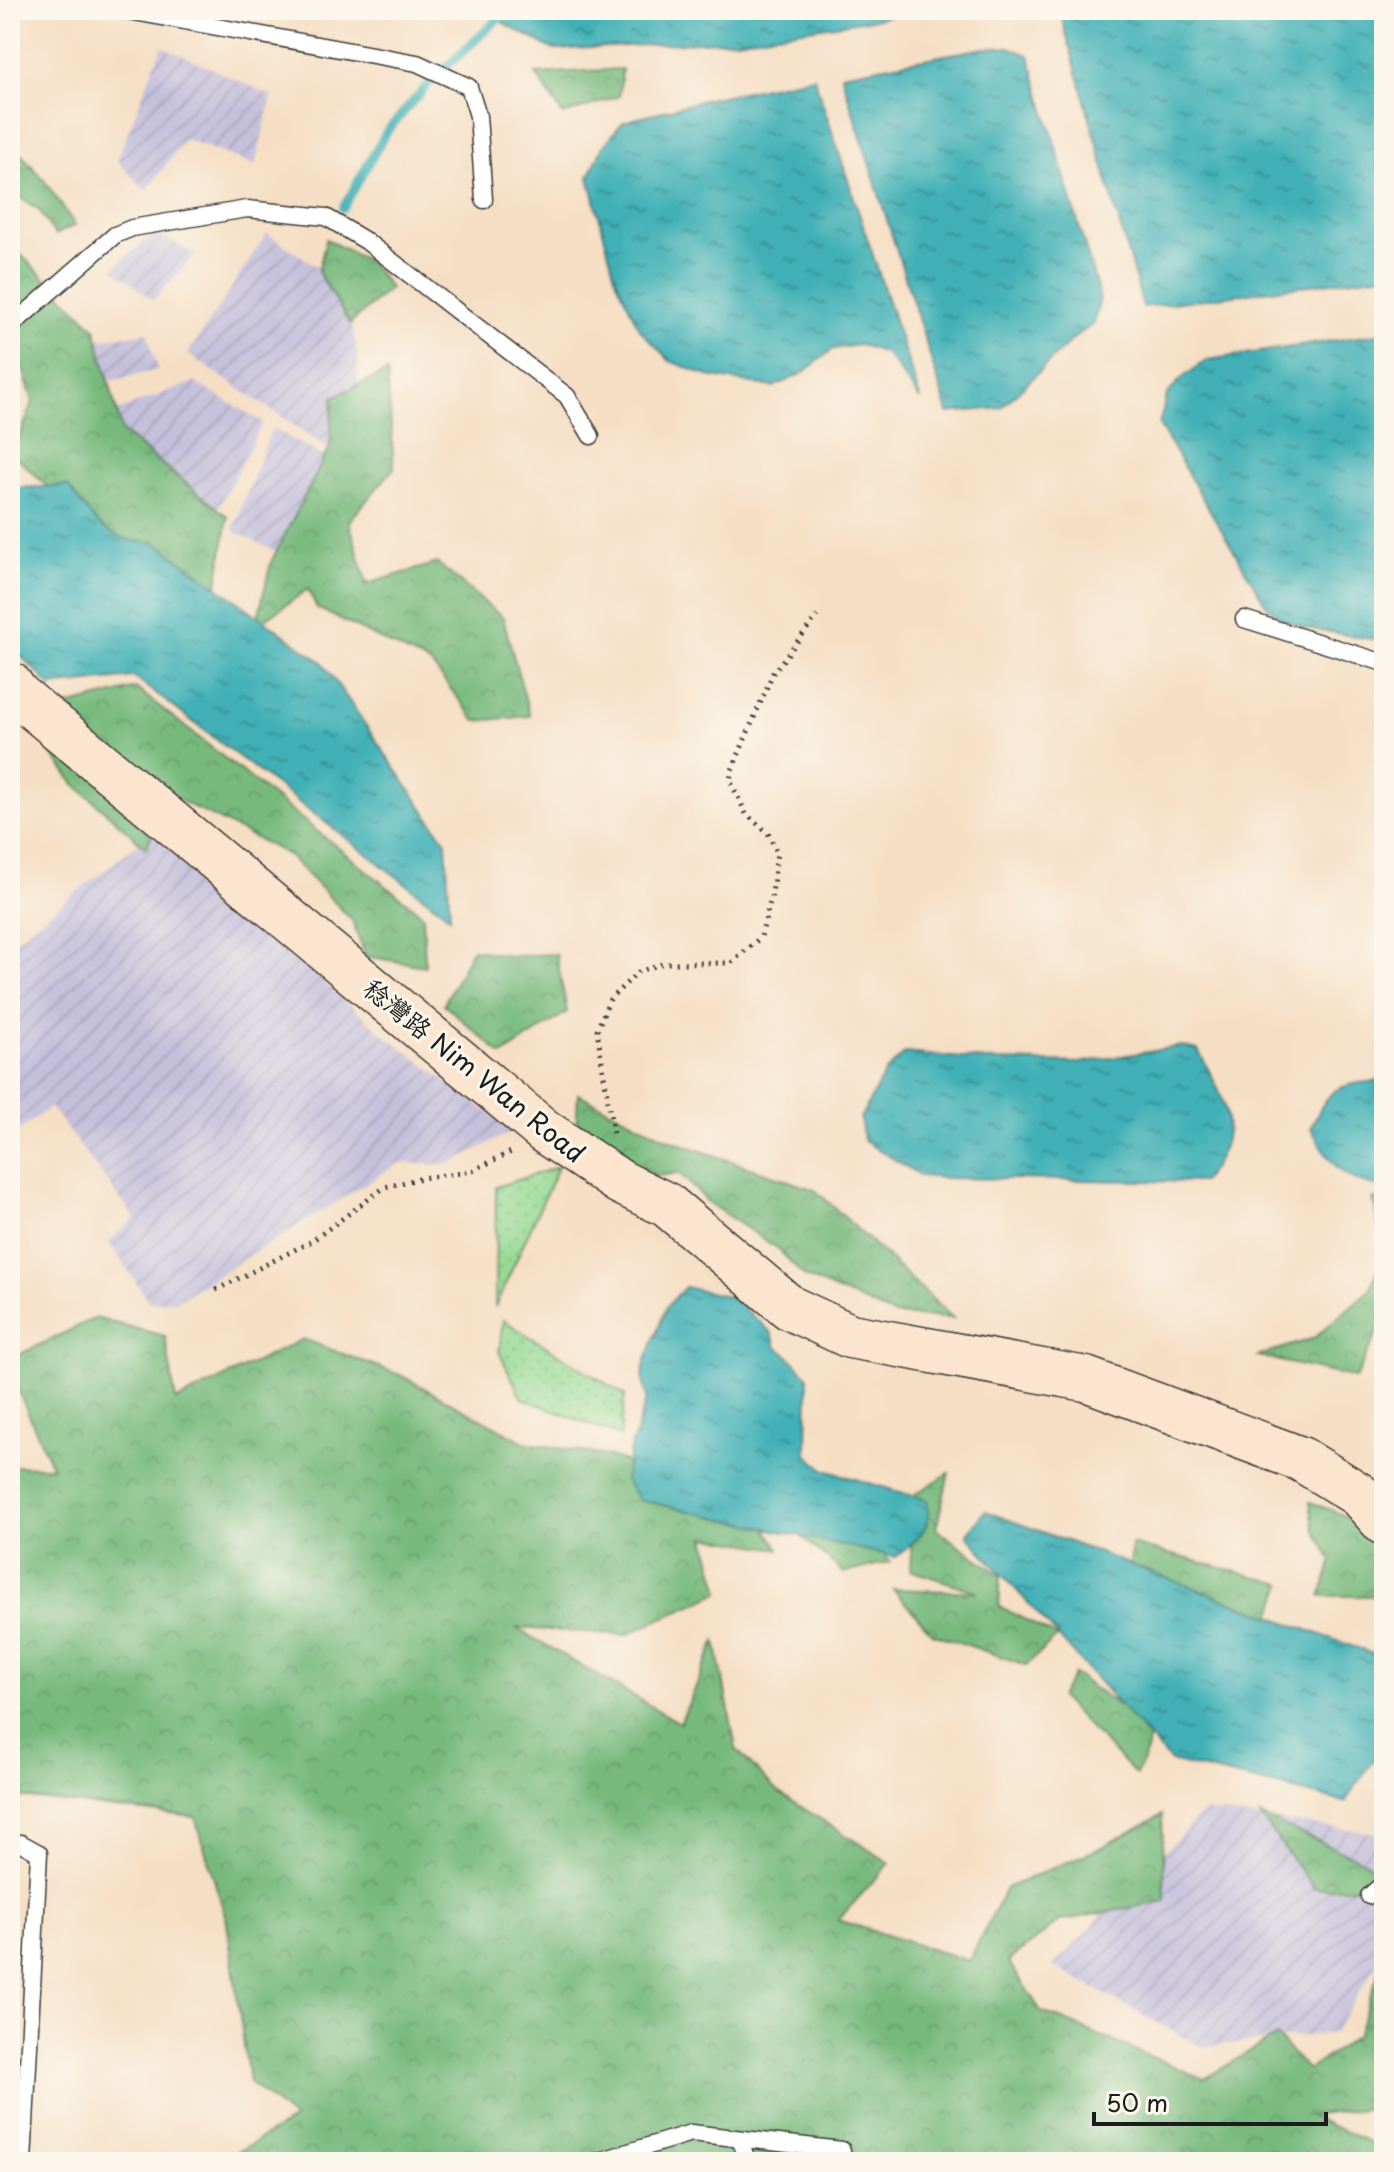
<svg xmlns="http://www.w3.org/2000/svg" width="1394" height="2172" font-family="'Playpen Sans','LXGW WenKai TC',sans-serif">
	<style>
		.industrial { fill: url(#industrial-furrows) }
		.grass { fill: url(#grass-dots); stroke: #587a58; stroke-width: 2 }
		.forest { fill: url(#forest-crowns); stroke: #4a6a4c; stroke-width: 2 }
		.water { fill: url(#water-ripples); stroke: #2e6669; stroke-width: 2 }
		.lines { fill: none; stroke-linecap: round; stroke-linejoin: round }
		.stream { stroke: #3fb0b6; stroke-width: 9 }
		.lane-casing { stroke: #3d3935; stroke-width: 19 }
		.secondary-casing { stroke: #3d3935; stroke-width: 47 }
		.path { stroke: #3d3935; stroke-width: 5; stroke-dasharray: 2 6; stroke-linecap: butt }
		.lane { stroke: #fff; stroke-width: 16 }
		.secondary { stroke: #fbe5cf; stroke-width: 44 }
		.labels { text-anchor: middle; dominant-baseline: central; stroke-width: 6; stroke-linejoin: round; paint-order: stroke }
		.street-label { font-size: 26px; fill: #1c1c1c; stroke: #fbf7ec }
	</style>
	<defs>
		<pattern id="industrial-furrows" width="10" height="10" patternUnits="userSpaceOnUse" patternTransform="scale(2)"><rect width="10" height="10" fill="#c4c0db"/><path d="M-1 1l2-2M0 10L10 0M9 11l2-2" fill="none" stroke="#a8a4bb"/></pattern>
		<pattern id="grass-dots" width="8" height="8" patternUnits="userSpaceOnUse" patternTransform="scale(2)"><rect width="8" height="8" fill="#94d993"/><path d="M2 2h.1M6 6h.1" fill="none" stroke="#7fba7e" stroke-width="1.8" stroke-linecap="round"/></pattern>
		<pattern id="forest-crowns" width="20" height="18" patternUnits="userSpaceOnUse" patternTransform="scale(2)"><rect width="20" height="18" fill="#77b97d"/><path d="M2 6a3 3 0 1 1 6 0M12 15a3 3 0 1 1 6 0" fill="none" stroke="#669e6b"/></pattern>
		<pattern id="water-ripples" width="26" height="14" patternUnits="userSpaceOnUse" patternTransform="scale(2)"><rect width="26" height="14" fill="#3fb0b6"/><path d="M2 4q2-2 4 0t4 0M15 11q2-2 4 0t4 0" fill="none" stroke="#348e93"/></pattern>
	</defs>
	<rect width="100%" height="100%" fill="#fbf7ec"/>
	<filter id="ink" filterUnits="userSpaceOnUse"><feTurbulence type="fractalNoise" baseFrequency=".0125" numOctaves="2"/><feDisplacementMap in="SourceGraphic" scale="16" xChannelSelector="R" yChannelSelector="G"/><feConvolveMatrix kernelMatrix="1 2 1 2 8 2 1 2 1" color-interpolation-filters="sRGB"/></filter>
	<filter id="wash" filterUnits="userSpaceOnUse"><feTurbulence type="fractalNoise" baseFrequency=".006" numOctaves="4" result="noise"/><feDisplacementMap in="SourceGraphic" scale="32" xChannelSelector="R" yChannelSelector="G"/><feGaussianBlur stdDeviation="1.8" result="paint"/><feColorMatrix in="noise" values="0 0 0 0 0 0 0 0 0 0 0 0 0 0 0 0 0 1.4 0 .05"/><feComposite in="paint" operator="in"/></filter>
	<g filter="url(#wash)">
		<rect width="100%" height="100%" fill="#f5dec3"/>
		<!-- industrial -->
		<path class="industrial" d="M162,46L272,96L255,165L185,139L146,191L117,160Z
			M156,232L195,255L153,300L113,268Z
			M267,233L329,275L348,304L358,357V403L347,461L188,354Z
			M147,332L158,370L83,387L76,343Z
			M194,382L263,422L208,527L106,415Z
			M272,428L334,462L286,557L233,530Z
			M153,832L381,1032L513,1131L447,1165L399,1163L176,1301L149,1302L109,1242L135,1218L50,1107L12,1136L10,1134V944Z
			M1204,1811L1384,1834V1953L1334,2033L1202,2047L1053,1966Z"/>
		<!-- grass -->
		<path class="grass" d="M558,1167L495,1307L496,1187Z
			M503,1320L625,1395L620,1436L522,1398L499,1352Z"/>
		<!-- forest -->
		<path class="forest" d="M622,69L619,96L563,115L536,74Z
			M10,141L44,180L75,225L55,235L39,210L10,191Z
			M326,239L369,262L390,288L350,324L318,272Z
			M10,244L95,328L122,432L228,517L215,599L127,562L13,454L33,402L10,325Z
			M387,372L394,468L349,521L367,584L437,563L503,618L530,716L476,721L431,664L317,608L308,589L256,626L271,562L330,447L333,397Z
			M136,688L423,915L425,966L365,956L352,920L287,854L169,795L146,848L74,783L24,717Z
			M472,949L511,956L556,954L567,1012L502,1055L444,1004Z
			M578,1094L670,1140L815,1190L953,1318L894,1315L805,1277L777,1248L710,1204L679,1173L657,1176L576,1136Z
			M1373,1199H1384V1318L1356,1378L1258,1356L1314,1338L1371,1289L1383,1251Z
			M95,1318L165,1336L176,1401L303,1339L400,1375L524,1442L607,1456L750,1501L779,1549L705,1537L720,1592L625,1635L516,1628L680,1723L716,1641L736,1749L776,1791L890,1863L838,1920L969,1961L1006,1888L1098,1849L1162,1815L1165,1901L1060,1921L1008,1961L1041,2011L1204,2079L1276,2036L1308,2070L1357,2035L1384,1957V2106L1309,2116L1384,2149V2162H207L232,2155L294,2119L249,2082L227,1922L195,1817L10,1796V1466L52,1467L10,1372V1359Z
			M949,1473L936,1529L1001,1575L999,1606L1057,1637L1026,1665L932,1633L893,1589L978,1592L910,1570L915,1494Z
			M840,1494L890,1562L844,1573L794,1530Z
			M1310,1502L1341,1514L1384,1542V1614L1378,1596H1321L1332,1561L1314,1528Z
			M1131,1544L1283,1584L1269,1622L1130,1571Z
			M1074,1674L1149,1727L1148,1749L1136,1775L1060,1697Z
			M1260,1816L1367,1862L1384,1888V1899L1356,1888H1314Z"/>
		<!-- water -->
		<path class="water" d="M479,10H903L881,18L737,40L554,50Z
			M1069,10H1384V275L1143,307L1060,12Z
			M1009,47L1029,55L1100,298L1094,324L1077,335L1001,408L948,413L841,74L984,48Z
			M814,77L921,401L886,353L860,345L833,349L802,374L773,387L708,376L670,361L640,330L615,277L589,177L602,148L623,122L703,100Z
			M1384,333V641L1305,628L1281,619L1265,603L1159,425L1167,395L1181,379L1207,360Z
			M68,486C94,521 108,544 155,542L322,662L446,842L450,917L134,677L51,686L10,645V488Z
			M1182,1046L1198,1050C1225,1101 1246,1132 1202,1182L944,1178L921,1176L864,1141L860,1118L886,1071L905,1053L999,1061L1079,1063Z
			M1384,1080V1187C1344,1184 1329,1162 1311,1128C1330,1084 1339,1085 1384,1080Z
			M685,1287L731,1297L771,1332L777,1348C792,1355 795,1366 808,1375L807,1455L825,1470L927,1500C933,1530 917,1539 896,1557L639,1500L625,1480L630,1451L647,1397L643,1381L644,1365L667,1306Z
			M985,1511L1384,1658V1744L1345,1802L1170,1761L967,1535Z"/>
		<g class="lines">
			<!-- stream -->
			<path class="stream" d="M343,208L387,131L432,80L508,10"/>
		</g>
	</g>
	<g filter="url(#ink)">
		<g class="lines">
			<defs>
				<path id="lane" d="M123,10L417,63L469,87L478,116L484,200
					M10,327L115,235L132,228L247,209L326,217L366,241L567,396L591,436
					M1244,619L1384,663
					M10,1844L21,1843L39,1853L23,2162
					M1369,1896L1384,1883
					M739,2139L748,2162
					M596,2162L691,2133L842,2150"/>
				<path id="secondary" d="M10,684L17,694L544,1131L620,1182L667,1205L790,1308L850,1336L1086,1379L1301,1459L1359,1495L1384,1523"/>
			</defs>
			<!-- lane casing -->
			<use href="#lane" class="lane-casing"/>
			<!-- secondary casing -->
			<use href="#secondary" class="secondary-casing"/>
			<!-- path -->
			<path class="path" d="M613,1133L597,1030L610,999L638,972L664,963H731L761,937L772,894L777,852L768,833L746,814L730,780L732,770L773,673L817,616
				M216,1290L312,1241L385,1187L422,1178L470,1172L513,1151"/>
			<!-- lane -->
			<use href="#lane" class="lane"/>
			<!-- secondary -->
			<use href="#secondary" class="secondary"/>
		</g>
	</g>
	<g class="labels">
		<!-- street labels -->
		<g class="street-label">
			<text transform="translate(475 1070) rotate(39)">稔灣路 Nim Wan Road</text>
		</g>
	</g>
	<!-- margin -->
	<rect width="1394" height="2172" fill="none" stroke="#fbf7ec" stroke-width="40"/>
	<!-- scale -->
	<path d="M1094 2112v12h232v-12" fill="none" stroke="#1c1c1c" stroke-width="4"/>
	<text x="1106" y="2112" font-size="24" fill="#1c1c1c" stroke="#fbf7ec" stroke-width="6" paint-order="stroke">50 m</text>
</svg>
